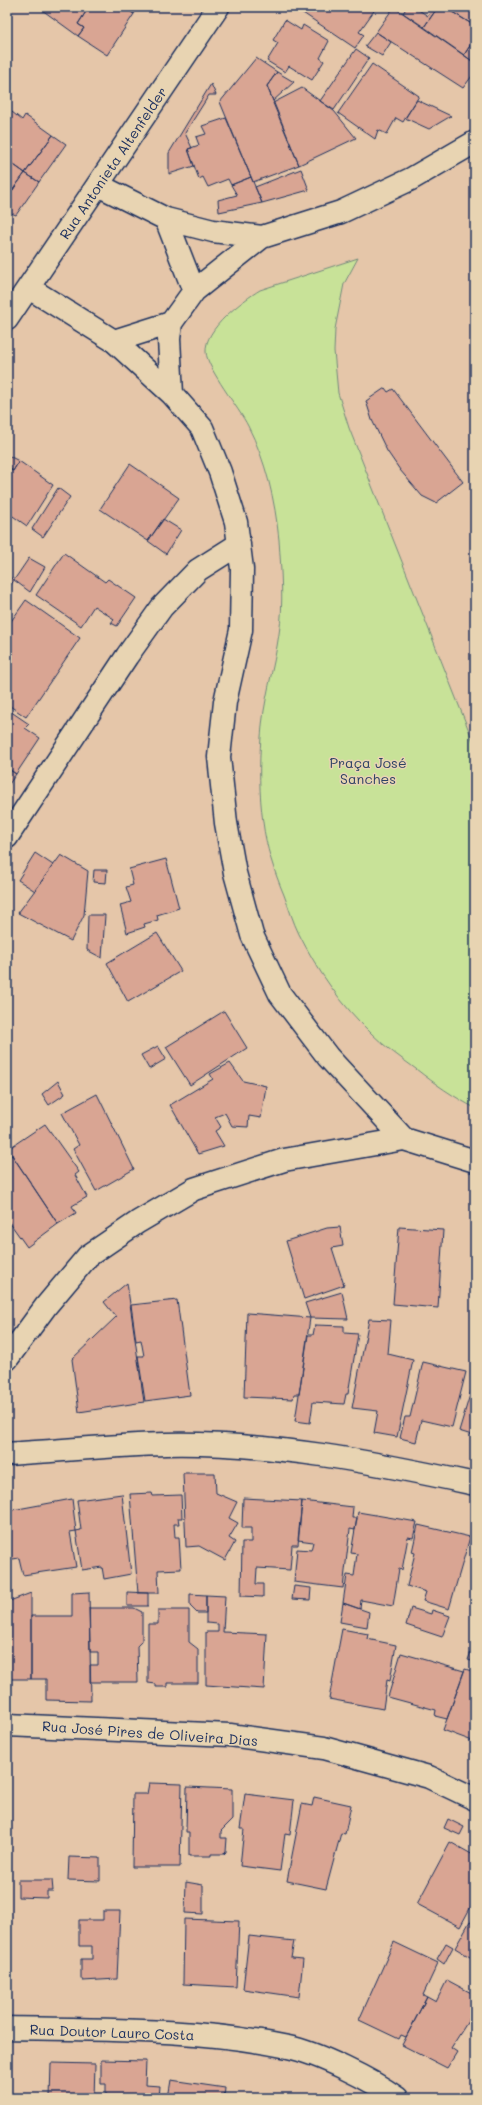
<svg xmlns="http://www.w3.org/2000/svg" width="482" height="2105" font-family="Mali,sans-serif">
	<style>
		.green { fill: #c8e298; stroke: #72887b }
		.building { fill: #d9a593; stroke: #1b2f5e }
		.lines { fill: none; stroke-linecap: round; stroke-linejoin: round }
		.street-casing { stroke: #1b2f5e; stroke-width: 25 }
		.street { stroke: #e8d4b2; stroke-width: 22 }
		.labels { text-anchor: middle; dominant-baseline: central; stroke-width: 3; stroke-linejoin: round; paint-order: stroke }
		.street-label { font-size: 14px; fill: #1b2f5e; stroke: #e8d4b2 }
		.park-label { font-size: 14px; fill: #2c4164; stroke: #e8d4b2 }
	</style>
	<rect width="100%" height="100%" fill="#e5c6a9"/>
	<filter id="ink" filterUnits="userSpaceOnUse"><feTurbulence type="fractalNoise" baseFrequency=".025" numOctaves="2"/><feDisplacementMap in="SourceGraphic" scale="8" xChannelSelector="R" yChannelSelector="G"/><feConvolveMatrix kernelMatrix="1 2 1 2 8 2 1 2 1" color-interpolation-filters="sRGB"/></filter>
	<g filter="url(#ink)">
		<!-- green -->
		<path class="green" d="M358,258L344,284L335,329L334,351L338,393L349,428L475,746V1108C454,1097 435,1084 416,1069C401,1058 385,1047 372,1034C342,1006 317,970 299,934C293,922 289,908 284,895C274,871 266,847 263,822C259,794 259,765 261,737C263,702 274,669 279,634C284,604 281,570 279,540C275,500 266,461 248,426C239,408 207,369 206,352C204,329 242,301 260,290Z"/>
		<!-- building -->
		<path class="building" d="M38,7H89L78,24L84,28L78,36Z
			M89,7H124L134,14L107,55L78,36L84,28L78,24Z
			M124,7H138L134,14Z
			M294,7H376V8L359,32L364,35L355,48Z
			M394,7L475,63V72L463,88L376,32Z
			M407,7H414L428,16L434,7H438L424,27L403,13Z
			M438,7H444L475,26V38L464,55L424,27Z
			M444,7H475V26Z
			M285,20L301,30L303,25L329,41L320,58L324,61L312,80L289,66L285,72L267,61L278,43L273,40Z
			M376,32L391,42L382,56L365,46Z
			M475,38V63L464,55Z
			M356,49L369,58L334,110L320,101Z
			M256,58L277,72L267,86L299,165L253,182L220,102Z
			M372,64L419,96L403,122L396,118L387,134L378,130L375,139L338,113Z
			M277,72L294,82L273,101L267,86Z
			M211,84L216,95H209L185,133L192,148L188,149L194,166L169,174V153Z
			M302,88L334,111L356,138L299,165L273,103Z
			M417,100L451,116L429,129L405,118Z
			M7,108L22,120L25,115L53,135L25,173L7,160Z
			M226,118L251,177L231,185L228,179L208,187L203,177L199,179L188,149L199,145L196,137L206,134L202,126Z
			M53,135L66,144L39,182L25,173Z
			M7,160L25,173L7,198Z
			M301,169L309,190L262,203L255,187Z
			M25,173L39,182L16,215L11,213L7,219V198Z
			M251,177L262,203L219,212L218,200L237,195L231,185Z
			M385,388L388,392L393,389L463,482L436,503L422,496L400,470L387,451L372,420L366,401Z
			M7,455L19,461L13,471L7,467Z
			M19,461L53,485L27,526L7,512V467L13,471Z
			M130,464L179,498L148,541L100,509Z
			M58,488L70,497L43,537L32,529Z
			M163,519L181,530L166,554L148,541Z
			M64,553L105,582L108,579L136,598L117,626L111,623L114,619L94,606L81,626L36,595Z
			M29,558L45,567L30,592L14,580Z
			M7,575L14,580L7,591Z
			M26,600L80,638L26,717L7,704V627Z
			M7,709L29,724L25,728L40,738L16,774L7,768Z
			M7,768L16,774L7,787Z
			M35,853L53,865L35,891L18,880Z
			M61,855L88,871L84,915L71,941L18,913Z
			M166,859L179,908L157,915L158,920L144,924L145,927L127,933L120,905L131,902L126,887L133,885L129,869Z
			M94,870H107L106,883L93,882Z
			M88,915H105L102,958L87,950Z
			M157,933L181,971L128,1002L107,963Z
			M224,1011L247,1048L190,1085L166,1047Z
			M158,1046L166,1059L149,1069L141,1055Z
			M230,1063L243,1081L266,1086L261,1118L249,1116L248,1127L232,1126L225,1113L215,1117L221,1127L215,1131L224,1146L198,1154L170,1105L213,1079L210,1074Z
			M58,1081L65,1094L49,1105L42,1094Z
			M97,1094L134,1169L96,1191L73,1149L79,1145L62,1113Z
			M45,1124L79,1172L75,1175L87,1197L72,1206L76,1213L58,1224L8,1149Z
			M12,1155L58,1224L27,1247L7,1219V1159Z
			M340,1227L343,1246L332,1248L344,1285L304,1299L286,1241L327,1228Z
			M399,1227L443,1230L438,1308L393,1304Z
			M127,1283L144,1402L79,1412L72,1359L116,1317L104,1302Z
			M342,1292L348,1319L310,1318L305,1303Z
			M177,1300L190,1395L145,1401L138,1356H144L141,1340L136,1341L131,1305Z
			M247,1313L310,1318L299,1394H294L293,1399L244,1397Z
			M369,1319L391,1320L388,1354L413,1360L397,1437L374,1433L378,1411L352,1408Z
			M315,1325L344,1326V1333L358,1334L348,1394H346L344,1404L313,1402L310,1423L295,1421L308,1335H313Z
			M423,1362L466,1372L452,1427L421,1420L416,1442L400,1438L405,1417H410Z
			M475,1378V1436L459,1431Z
			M183,1473H215L216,1493L237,1502L229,1518L238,1523L229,1538L235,1542L225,1560L199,1546L186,1547Z
			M152,1493L153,1496L181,1495L182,1518H178L179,1524H174L175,1537H179L181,1569L158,1570L159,1593H138L130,1494Z
			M122,1494L131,1574L104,1579L102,1567L82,1570L76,1531L81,1530L77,1500Z
			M243,1498L302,1501L298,1545H292L290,1570L257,1568L256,1584H263V1597L241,1596L242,1542H251V1528H242Z
			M72,1499L76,1531L70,1532L76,1567L23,1575L19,1558L7,1560V1511Z
			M302,1501L353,1507L352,1518H357L355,1530L350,1529L343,1588L294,1582L297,1549L311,1550L313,1542L298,1540Z
			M358,1512L417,1522L413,1538L408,1537L402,1570L399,1569L393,1606L361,1600L360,1609L343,1603L347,1575L354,1576L357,1554L351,1553Z
			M418,1525L470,1537L449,1609L423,1601L426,1592L407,1586L415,1553L412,1552Z
			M294,1586L311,1588L310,1600L292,1599Z
			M89,1592L91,1701L46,1700V1679H31V1616H72V1593Z
			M127,1592L148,1593V1606H127Z
			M31,1593V1679H7V1602Z
			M190,1594L206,1595V1613H197L190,1606Z
			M206,1595L225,1596L223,1632L267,1634L264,1689L206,1685V1632H218V1624L206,1623Z
			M343,1603L369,1612L367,1627L340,1622Z
			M89,1608H134L142,1612V1641L137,1646L138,1682H90V1665H98V1652H90Z
			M411,1608L431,1614L432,1610L450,1616L442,1637L406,1625Z
			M158,1610H189V1642L198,1649V1683H167V1687H156V1684L148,1683V1624H158Z
			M342,1629L368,1634L367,1639L396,1645L390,1681L387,1680L383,1709L329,1699Z
			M473,1646L475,1647V1662L468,1660Z
			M401,1653L464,1671L447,1719L435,1716L436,1710L388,1697Z
			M465,1669L475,1672V1742L443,1730Z
			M149,1783L182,1784L180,1867H132L133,1794H147Z
			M187,1787L232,1789V1820L221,1831V1838H227L226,1852L224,1854H211V1856H189V1832H186Z
			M245,1794L294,1800L290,1835L285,1834L280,1871L240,1866L244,1829H240Z
			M314,1797L351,1805L345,1834L341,1833L326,1889L287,1881L302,1804L312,1806Z
			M448,1819L464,1827L460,1835L444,1828Z
			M450,1842L475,1856V1899L460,1927L417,1904Z
			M69,1857L100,1858V1881L68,1880Z
			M18,1880H52L53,1891H47V1898L18,1897Z
			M186,1882L203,1885V1914L185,1913Z
			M103,1911H120L117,1979L83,1981L81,1978V1959H92V1946H79V1920H103Z
			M184,1919L239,1921L236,1987L183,1984Z
			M470,1921L475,1924V1960L455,1948Z
			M249,1936L294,1941L291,1958L303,1959L299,1997L243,1989Z
			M394,1942L438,1963L423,1995L427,1997L406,2037L401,2035L399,2039L359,2020Z
			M446,1943L453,1947L444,1964L437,1959Z
			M10,1961V1982H7V1962Z
			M447,1980L475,1995V2010L451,2048L457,2052L447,2068L402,2045L427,1997L436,2002Z
			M101,2060L146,2061L145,2085L160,2086L159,2098H106V2084H101Z
			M51,2063L95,2064L94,2098H50Z
			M171,2080L225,2088L224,2098H168Z"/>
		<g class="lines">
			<defs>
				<path id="street" d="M98,185L166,219L213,231L262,237L341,212L411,179L475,142
					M166,219L194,291
					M29,288L114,341L172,394L202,428L220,472L236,522L242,569L241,630L225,702L219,757L226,823L235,873L252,935L280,994L328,1057L404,1139
					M7,319L218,7
					M114,341L171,323
					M172,394L169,339L171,323L194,291L262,237
					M7,837L127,656L162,607L198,570L239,544
					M7,1359L46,1306L88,1256L138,1222L194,1189L284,1160L404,1139L475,1161
					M7,1454C60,1451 114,1445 167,1444C271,1442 373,1462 475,1484
					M7,1725L230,1735L324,1748L429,1777L475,1799
					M7,2028C100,2030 196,2028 288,2047C318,2053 372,2080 397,2098"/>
			</defs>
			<!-- street casing -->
			<use href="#street" class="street-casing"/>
			<!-- street -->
			<use href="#street" class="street"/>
		</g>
	</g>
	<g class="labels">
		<!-- street labels -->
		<g class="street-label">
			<text transform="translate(113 163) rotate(-56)">Rua Antonieta Altenfelder</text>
			<text transform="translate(150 1733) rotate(4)">Rua José Pires de Oliveira Dias</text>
			<text transform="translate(112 2032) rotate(2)">Rua Doutor Lauro Costa</text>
		</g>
		<!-- park labels -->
		<g class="park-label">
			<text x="368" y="762">Praça José<tspan x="368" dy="16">Sanches</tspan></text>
		</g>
	</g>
	<!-- margin -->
	<rect width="482" height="2105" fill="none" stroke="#e8d4b2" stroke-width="24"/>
	<rect x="12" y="12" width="458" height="2081" fill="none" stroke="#1b2f5e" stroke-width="1.5" filter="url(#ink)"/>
</svg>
